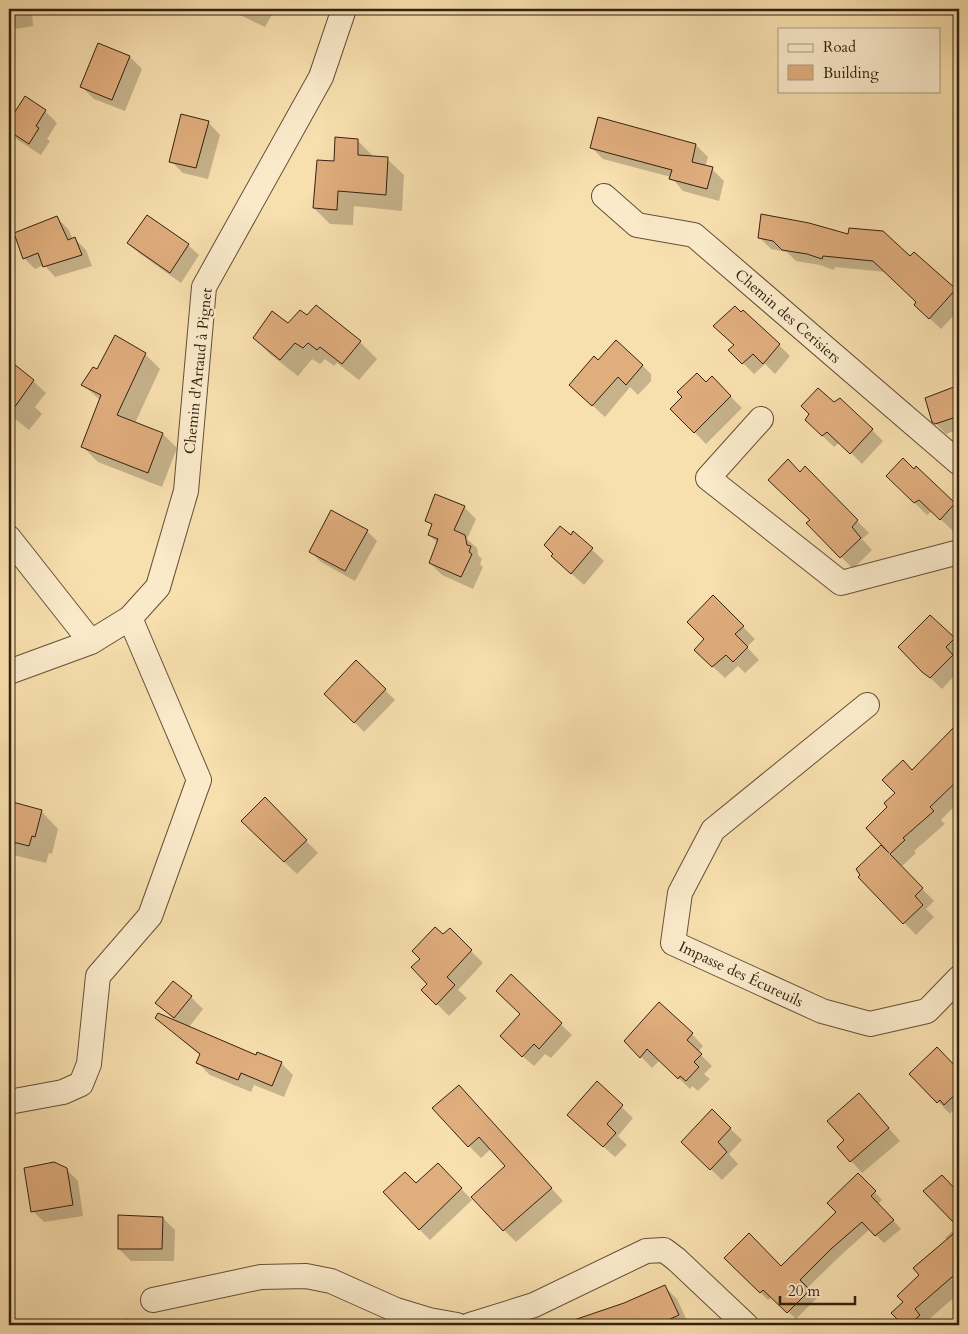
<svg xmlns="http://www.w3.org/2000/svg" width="968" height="1334" font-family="Cardo,serif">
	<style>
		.shadow { fill: #0003 }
		.building { fill: #e0ad7d; stroke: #332111 }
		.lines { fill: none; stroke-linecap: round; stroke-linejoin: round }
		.street-casing { stroke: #645038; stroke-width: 26 }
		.street { stroke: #faeaca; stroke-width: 24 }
		.labels { text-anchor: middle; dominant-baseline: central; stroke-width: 4.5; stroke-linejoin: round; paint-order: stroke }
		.street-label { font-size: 15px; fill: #332111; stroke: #faeaca }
	</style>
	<rect width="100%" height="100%" fill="#f8dfae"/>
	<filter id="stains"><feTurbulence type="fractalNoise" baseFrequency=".004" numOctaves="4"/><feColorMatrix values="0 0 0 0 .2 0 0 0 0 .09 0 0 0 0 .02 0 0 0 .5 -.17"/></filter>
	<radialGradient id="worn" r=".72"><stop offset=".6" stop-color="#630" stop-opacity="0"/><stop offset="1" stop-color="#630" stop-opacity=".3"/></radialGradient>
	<!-- shadow -->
	<path class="shadow" d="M9,9H49L32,11L33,26L9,30Z
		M233,9H275L265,27L238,14Z
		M99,45L130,57L142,69L125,111L94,99L82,87Z
		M25,98L45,111L57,123L47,139L50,141L41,155L18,140L9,131V124Z
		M599,119L696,145L708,157L705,167L712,169L724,181L719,201L683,191L671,177L603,159L591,147Z
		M208,122L220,135L208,179L183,173L171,161Z
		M357,140L373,156L387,159L404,175L402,211L354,206L353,225L330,224L314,208L335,162Z
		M57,218L68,229L73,239H75L86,250L92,266L55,277L44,265L35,269L24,258Z
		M759,237L911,257L959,295V310L941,329L927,316L918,302L886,272L835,267L834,270L820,265L796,261L787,252L771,249Z
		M128,243L188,245L199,255L181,283L139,253Z
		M316,307L360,342L377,359L359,380L337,363L334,366L325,359L320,364L312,359L298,376L271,355L254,338L308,317Z
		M779,345L790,356L775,374L765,364L754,374L730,350Z
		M145,354L160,369L135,423L163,434L177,448L162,487L98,462L83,447L101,401L83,385L97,371Z
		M598,362H639L651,374V381L638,395L630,387L605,417L582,396Z
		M11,363L33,381L46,393L35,407L42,414L29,430L9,414V366Z
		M706,383L724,390L742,408L706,444L672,409Z
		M959,387V429L946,434L933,421L927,399Z
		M834,404L872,430L883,441L862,464L840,442L834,447L818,432Z
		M805,468L869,533L862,539L872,550L853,569L808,523L812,520L800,473Z
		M916,468L959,509V524L953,531L932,511L927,515L887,476L914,471Z
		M464,507L476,519L467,539L477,548L478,555L482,559L480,564L483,567L473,589L442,575L430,563L438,543L429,535L433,526L427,520Z
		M367,531L377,541L355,581L321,562L311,552Z
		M574,533L604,561L584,585L552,556Z
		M713,597L755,639L747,647L759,660L745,673L738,666L725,678L708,662L706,639Z
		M930,616L959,644V656L956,659L959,662V671L942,689L923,671Z
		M385,690L395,700L364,732L326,694Z
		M959,725V790L956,793L959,798V802L941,820L945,824L914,851L916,853L901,867L934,901L926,909L934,917L916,935L860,877L892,855L867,828L888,807L912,772Z
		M265,799L318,853L297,874L254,833Z
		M9,802L41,811L58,829L52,854L49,853L46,863L9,854Z
		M450,930L483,963L458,990L467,998L449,1016L423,990L428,984L443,936Z
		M511,976L572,1035L551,1058L545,1054L534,1066L512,1047L521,1014Z
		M191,997L203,1009L189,1027L257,1057L281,1063L293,1075L284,1097L254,1085L251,1092L210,1075L198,1063L201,1056L157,1018L177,1022L157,1003Z
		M692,1034L703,1046L698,1052L712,1066L704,1074L710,1079L698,1091L692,1086L690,1089L660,1060L652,1068L626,1041Z
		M937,1049L959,1072V1114L957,1116L952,1111L950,1114L911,1074Z
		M597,1083L633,1118L618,1136L627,1145L615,1157L580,1126Z
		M470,1098L563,1201L516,1242L504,1230L507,1167L491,1149L481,1158L469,1146Z
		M870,1107L900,1141L862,1173L839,1147Z
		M712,1111L742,1140L729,1154L738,1164L722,1180L683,1142Z
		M437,1164L472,1200L430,1240L419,1229L416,1184Z
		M66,1169L78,1181L83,1216L44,1222L33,1211Z
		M858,1175L882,1200L878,1204L901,1229L884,1243L870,1229L839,1257L807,1288L817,1298L796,1319L772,1297L768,1300L725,1258L781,1268L838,1212Z
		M163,1218L175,1230L174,1261H131L119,1249Z
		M959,1225V1293L926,1322L929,1325H904L893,1313L905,1302L947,1241L945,1238Z
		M665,1287L677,1299L689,1325H575L598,1316L597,1314Z
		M127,1318L134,1325H106Z
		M288,1322L292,1325H280Z
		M371,1322L380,1325H364Z"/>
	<!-- building -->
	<path class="building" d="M98,43L130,56L112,100L80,87Z
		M25,96L46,110L36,126L39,128L29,144L9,131V121Z
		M181,114L209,121L196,168L169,162Z
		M598,117L696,144L692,162L713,167L707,189L669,179L672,170L590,148Z
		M335,137L358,139V155L388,157L386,195L338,191L337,210L313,208L317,160L334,161Z
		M761,214L809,223L848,234L849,228L883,231L910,256L914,252L956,289L929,319L914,305L916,302L873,261L823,256L822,259L807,254L782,250L773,241L758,238Z
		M147,215L189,244L170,273L127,243Z
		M57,216L68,240L75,237L82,255L43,267L38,253L23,259L14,233Z
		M316,305L361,341L342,364L320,347L317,350L308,343L303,348L295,343L280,360L253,338L272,311L288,323L300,310L307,315Z
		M735,306L741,312L743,310L780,344L763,364L753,354L742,364L728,350L734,345L713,326Z
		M115,335L146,353L117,415L163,433L148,473L81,447L101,395L81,385L93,367L97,369Z
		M616,340L643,365L626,385L618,377L592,406L569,385L594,356L598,360Z
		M9,360L34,380L9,415Z
		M697,373L706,382L712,376L731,396L694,433L670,409L682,397L677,392Z
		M959,385V416L935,424L932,422L925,398Z
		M818,388L834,402L840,398L873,429L850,454L827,432L822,436L805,420L809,414L801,406Z
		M903,458L914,469L916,466L955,503L940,520L919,500L914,503L886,476Z
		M788,459L800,472L805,466L858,520L852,527L861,538L840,558L806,523L810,520L768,480Z
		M435,494L465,506L454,530L465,535L467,545L471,546L469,552L472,554L461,577L429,563L438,539L428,535L432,524L425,521Z
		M331,510L368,530L345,571L309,552Z
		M560,526L571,535L573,531L593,548L571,574L551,556L553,554L544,545Z
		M713,595L744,626L735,634L748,647L733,662L726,655L712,667L694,650L704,639L687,622Z
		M930,615L955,638L946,647L953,655L930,678L922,672L898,647Z
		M356,660L386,689L354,723L324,694Z
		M959,722V779L930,807L934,811L903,838L905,840L890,854L923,888L915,896L923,905L903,924L858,877L860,875L856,869L881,845L889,853L866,828L887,807L884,803L895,793L882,780L903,760L912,770Z
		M265,797L307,840L284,862L241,821Z
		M9,801L42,810L35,837L32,836L29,846L9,841Z
		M435,927L443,934L450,928L472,950L447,977L455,985L436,1005L421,990L427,984L411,967L420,959L412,951Z
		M511,974L562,1023L539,1049L534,1044L522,1057L500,1036L520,1014L496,991Z
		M173,981L192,996L174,1018L155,1003Z
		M659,1002L693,1033L687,1040L702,1054L694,1062L699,1067L686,1081L680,1076L678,1079L647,1049L640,1058L624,1041Z
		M158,1013L256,1055L257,1052L282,1062L272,1086L241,1073L238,1080L196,1063L200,1054L155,1018Z
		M937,1047L959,1070V1091L944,1105L940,1100L937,1103L909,1074Z
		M597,1081L623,1105L607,1124L616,1133L603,1147L567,1115Z
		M459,1085L552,1188L503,1231L471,1197L505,1166L479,1137L468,1147L432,1108Z
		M859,1093L889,1128L850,1162L837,1147L844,1140L827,1121Z
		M712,1109L731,1128L718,1142L727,1152L710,1170L681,1142Z
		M54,1162L67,1168L73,1205L31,1212L24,1168Z
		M438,1163L462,1188L419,1230L383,1192L405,1172L416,1183Z
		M858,1173L876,1191L871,1196L894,1220L875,1236L862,1222L831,1249L800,1280L810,1290L787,1313L763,1290L760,1293L724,1258L749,1233L781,1266L836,1212L827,1203Z
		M942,1175L959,1193V1228L923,1191Z
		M118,1215L163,1217L162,1249H118Z
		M959,1229V1271L915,1309L920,1315L909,1325H903L891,1313L903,1302L897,1296L919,1275L913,1268Z
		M665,1285L679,1315L657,1325H569L568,1322L624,1303Z"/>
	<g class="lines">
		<defs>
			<path id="street" d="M604,196L637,225L694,235L959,463
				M761,419L708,478L841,583L959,552
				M9,538L91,642
				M9,672L91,642L130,618L158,587L186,491L204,287L321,77L344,9
				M867,705L713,830L680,893L673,943L822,1011L870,1024L927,1011L959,978
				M9,1102L63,1092L81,1084L89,1064L98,976L150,916L199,780L130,618
				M153,1300L261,1277L306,1276L331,1281L396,1310L429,1320L457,1325
				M470,1325L534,1305L646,1251L664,1250L676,1259L746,1325"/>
		</defs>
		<!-- street casing -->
		<use href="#street" class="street-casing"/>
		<!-- street -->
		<use href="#street" class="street"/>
	</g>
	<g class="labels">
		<!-- street labels -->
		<g class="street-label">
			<text transform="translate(788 316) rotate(41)">Chemin des Cerisiers</text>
			<text transform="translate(198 371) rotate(-84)">Chemin d'Artaud à Pignet</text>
			<text transform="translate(741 974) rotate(25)">Impasse des Écureuils</text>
		</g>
	</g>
	<!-- margin -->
	<rect width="968" height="1334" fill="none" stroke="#f8dfae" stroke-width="30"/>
	<rect x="10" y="10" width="948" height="1314" fill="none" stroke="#332111" stroke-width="2.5"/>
	<rect x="15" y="15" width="938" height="1304" fill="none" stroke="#332111"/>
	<!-- legend -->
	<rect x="778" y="28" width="162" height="65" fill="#faeaca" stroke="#aa9a80"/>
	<rect x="788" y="44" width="25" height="8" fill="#faeaca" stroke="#aa9a80"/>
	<text x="823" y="52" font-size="15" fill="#332111">Road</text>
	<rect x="788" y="65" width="25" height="15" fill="#e0ad7d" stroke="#aa9a80"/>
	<text x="823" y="78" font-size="15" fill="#332111">Building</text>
	<!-- scale -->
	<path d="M780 1296v8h75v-8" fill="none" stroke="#332111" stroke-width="2.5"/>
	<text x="788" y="1296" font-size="15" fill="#332111" stroke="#faeaca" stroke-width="4" paint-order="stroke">20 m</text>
	<rect width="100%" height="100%" filter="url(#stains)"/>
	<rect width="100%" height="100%" fill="url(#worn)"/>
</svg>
